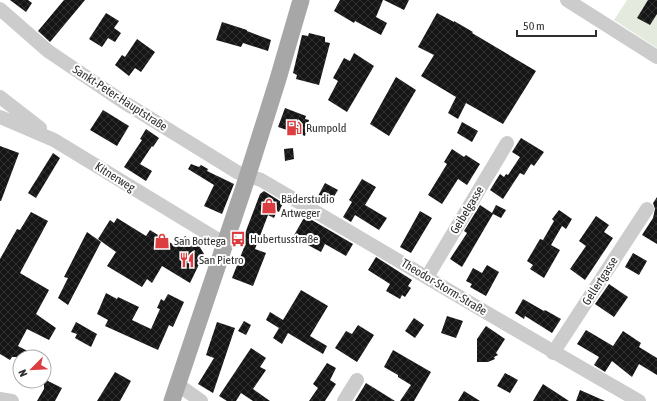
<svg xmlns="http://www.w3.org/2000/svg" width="657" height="401" font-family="'Asap Condensed',sans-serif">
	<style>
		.pitch { fill: #e4ebde }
		.building { fill: url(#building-cross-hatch) }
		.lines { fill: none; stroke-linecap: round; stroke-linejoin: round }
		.minor { stroke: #ccc; stroke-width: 14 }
		.major { stroke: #a7a7a7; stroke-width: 17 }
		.labels { text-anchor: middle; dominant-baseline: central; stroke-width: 4; stroke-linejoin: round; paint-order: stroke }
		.street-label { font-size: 12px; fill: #2f2f2f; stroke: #fff }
		.poi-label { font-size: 12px; fill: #2f2f2f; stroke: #fff; text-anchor: start }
	</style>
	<defs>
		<pattern id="building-cross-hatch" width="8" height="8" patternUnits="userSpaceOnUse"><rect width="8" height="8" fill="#161616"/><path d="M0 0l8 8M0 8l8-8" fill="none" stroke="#303030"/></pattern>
	</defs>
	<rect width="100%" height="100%" fill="#fff"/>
	<!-- pitch -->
	<path class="pitch" d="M627,0H657V48L614,20Z"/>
	<!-- building -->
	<path class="building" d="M10,0H28L32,3L26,12Z
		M64,0H85L50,42L38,31Z
		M340,0H383L376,17L387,23L381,35L355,21L354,23L334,11Z
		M384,0H409L404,10Z
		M648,0H657V14L650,25L637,18Z
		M106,13L119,21L114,28L121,33L115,42L108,38L102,47L89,39Z
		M437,13L454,22V21L473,32L472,33L536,71L503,124L466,103L458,119L448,113L456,97L421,76L434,55L418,47Z
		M222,22L247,30V31L271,40L268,51L243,43L241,47L216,40Z
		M309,33L325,37V42L330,43L319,85L296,79L297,75L293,73L302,35L308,36Z
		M137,39L155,52L141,72L135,68L129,76L115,65L122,55L125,57Z
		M354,53L374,66L347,112L328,100L338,81L333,78L344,58L350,61Z
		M396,77L416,90L389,136L370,124Z
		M285,108L306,116L305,119L309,120L305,136L278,127Z
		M103,110L129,126L117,146L90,130Z
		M462,122L478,131L472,142L457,133Z
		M146,129L159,138L153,147L152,146L140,164L152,171L146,181L124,167L142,140L140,139Z
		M521,138L544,152L534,166L531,164L524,175L520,173L503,199L490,190L500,174L504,177L506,174L508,175L520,157L512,152Z
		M0,146L19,153L1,201H0Z
		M293,148L294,159L285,161L284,149Z
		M452,149L464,157L466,155L480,164L467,185L458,179L442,204L428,195L447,164L444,162Z
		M53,153L60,158L36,198L28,193Z
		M191,164L199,167L201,165L208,169L207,171L234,184L222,214L204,206L214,185L188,169Z
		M362,179L376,187L365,205L387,218L379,230L355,215L351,222L343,217L352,202L349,200Z
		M325,183L338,190L330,203L318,196Z
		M264,191L283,203L279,212L277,211L274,218L268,215L255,249L266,253L253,286L232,278L245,245L241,244L260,194Z
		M657,197V244L642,235L653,218L655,209L653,203Z
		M480,205L492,213L496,205L506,210L501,218L493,214L462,267L450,259L467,233L464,231Z
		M559,210L572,219L566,229L562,226L551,245L560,250L544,278L530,269L533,265L527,261L540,239L543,240L554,221L552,219Z
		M420,211L432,218L411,253L400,247Z
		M31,212L48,221L20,273L49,290L36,314L56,328L49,340L27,329L18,346L39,357H12L10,360L0,354V259L17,229L20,230Z
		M305,216L353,244L346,256L325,244L321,252L293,237Z
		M596,216L609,225L604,232L613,238L585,280L570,269L586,246L579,241Z
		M117,218L146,236L150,230L174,245L179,237L183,239L185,236L195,243L197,242L204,254L190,283L162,266L152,283L147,279L142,287L107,266L116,252L98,239L110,220L114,223Z
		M87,232L101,242L68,305L58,298L68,278L64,277Z
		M633,253L647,261L639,275L625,267Z
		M376,257L412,280L408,286L411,288L405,297L402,295L400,299L386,291L390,284L368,270Z
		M487,265L499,272L486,296L470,287L472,284L466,281L473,268L482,273Z
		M609,284L628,297L614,317L595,304Z
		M301,290L328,306L310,336L327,346L323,354L288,333L282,344L273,338L279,328L266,320L270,312L283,320Z
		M106,293L117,299L118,297L139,307L132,320L151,329L160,309L157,308L161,299L164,301L168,294L184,302L173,327L169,325L158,350L105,326L108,320L97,314Z
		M523,299L544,311L545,310L561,319L552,333L525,316L524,319L515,313Z
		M447,316L463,321L456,338L441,333Z
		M414,318L424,325L415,338L405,331Z
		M244,321L251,325L246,335L238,331Z
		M76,322L97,334L91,347L75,338L77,334L71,332Z
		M217,322L235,328L213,393L198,384L214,358L206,355Z
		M358,325L374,335L357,362L335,348L346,331L352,334Z
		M486,326L505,339L496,353L498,355L494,357L495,359L488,362H477V339Z
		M586,330L613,346L623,331L641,343L639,347L657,358V375L639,364L632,377L612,361L605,372L594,365L599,357L577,344Z
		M251,348L266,358L260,367L266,370L253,389L270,401H253L241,393L236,401H227L219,396Z
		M393,350L431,372L414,401H400L411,385L398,377V375L384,367Z
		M327,363L336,368L330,380L336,384L325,401H309L318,388L313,384Z
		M115,372L131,381L120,401H97Z
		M505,373L518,380L510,393L497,386Z
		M44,379L62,388L55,401H37L44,389Z
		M366,383L395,401H355Z
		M543,384L569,401H533Z
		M580,390L605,401H576Z
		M464,391L480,401H458Z"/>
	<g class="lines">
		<!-- minor -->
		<path class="minor" d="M567,0L657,57
			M0,9L48,51L122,101L237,172L261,180C387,253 512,329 639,401
			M0,97L40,128
			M0,117L54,140L225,244
			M427,277L507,143
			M553,353L647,209
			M177,384L201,401
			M0,399L12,401
			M344,401L357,380"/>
		<!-- major -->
		<path class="major" d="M172,401L244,187L278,79L301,0"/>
	</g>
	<!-- icons -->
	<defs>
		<symbol id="fuel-bare" viewBox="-9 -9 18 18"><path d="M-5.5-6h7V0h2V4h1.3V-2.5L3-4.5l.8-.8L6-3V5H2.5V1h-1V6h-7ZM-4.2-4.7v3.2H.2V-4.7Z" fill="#db3d40" stroke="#fff" stroke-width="2.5" paint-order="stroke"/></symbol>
		<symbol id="shop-bare" viewBox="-9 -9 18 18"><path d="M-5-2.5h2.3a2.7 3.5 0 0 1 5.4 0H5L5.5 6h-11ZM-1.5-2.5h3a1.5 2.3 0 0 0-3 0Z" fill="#db3d40" stroke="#fff" stroke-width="2.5" paint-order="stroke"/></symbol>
		<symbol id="bus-bare" viewBox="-9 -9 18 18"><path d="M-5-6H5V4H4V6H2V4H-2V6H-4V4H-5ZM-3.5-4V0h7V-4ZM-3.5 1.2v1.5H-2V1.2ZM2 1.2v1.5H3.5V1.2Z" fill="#db3d40" stroke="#fff" stroke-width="2.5" paint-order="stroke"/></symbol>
		<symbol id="restaurant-bare" viewBox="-9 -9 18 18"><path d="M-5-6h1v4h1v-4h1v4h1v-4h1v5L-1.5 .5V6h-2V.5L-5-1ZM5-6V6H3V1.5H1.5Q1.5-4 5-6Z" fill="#db3d40" stroke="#fff" stroke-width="2.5" paint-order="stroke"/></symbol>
	</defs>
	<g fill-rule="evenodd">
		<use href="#fuel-bare" x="283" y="117" width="22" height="22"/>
		<use href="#shop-bare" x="258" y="195" width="22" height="22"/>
		<use href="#bus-bare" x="227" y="228" width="22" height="22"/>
		<use href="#shop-bare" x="151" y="230" width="22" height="22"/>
		<use href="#restaurant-bare" x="176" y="249" width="22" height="22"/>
	</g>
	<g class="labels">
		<!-- street labels -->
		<g class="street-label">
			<text transform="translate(120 98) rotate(33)">Sankt-Peter-Hauptstraße</text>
			<text transform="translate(115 177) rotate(32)">Kitnerweg</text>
			<text transform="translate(467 210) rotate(-59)">Geibelgasse</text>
			<text transform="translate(600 281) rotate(-57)">Gellertgasse</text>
			<text transform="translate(444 287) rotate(31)">Theodor-Storm-Straße</text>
		</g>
		<!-- poi labels -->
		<g class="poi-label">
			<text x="306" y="128">Rumpold</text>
			<text x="281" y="199">Bäderstudio<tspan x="281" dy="14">Artweger</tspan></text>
			<text x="250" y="239">Hubertusstraße</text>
			<text x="174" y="241">San Bottega</text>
			<text x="199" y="260">San Pietro</text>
		</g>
	</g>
	<!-- north arrow -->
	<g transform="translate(32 369) rotate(246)"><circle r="19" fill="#ffffff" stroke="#acacac"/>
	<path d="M0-3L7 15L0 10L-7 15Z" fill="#db3d40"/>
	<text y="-6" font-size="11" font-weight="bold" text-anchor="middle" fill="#2f2f2f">N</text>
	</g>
	<!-- scale -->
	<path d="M517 30v6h79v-6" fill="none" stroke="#2f2f2f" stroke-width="2"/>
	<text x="523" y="30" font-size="12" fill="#2f2f2f" stroke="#ffffff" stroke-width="3" paint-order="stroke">50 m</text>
</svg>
